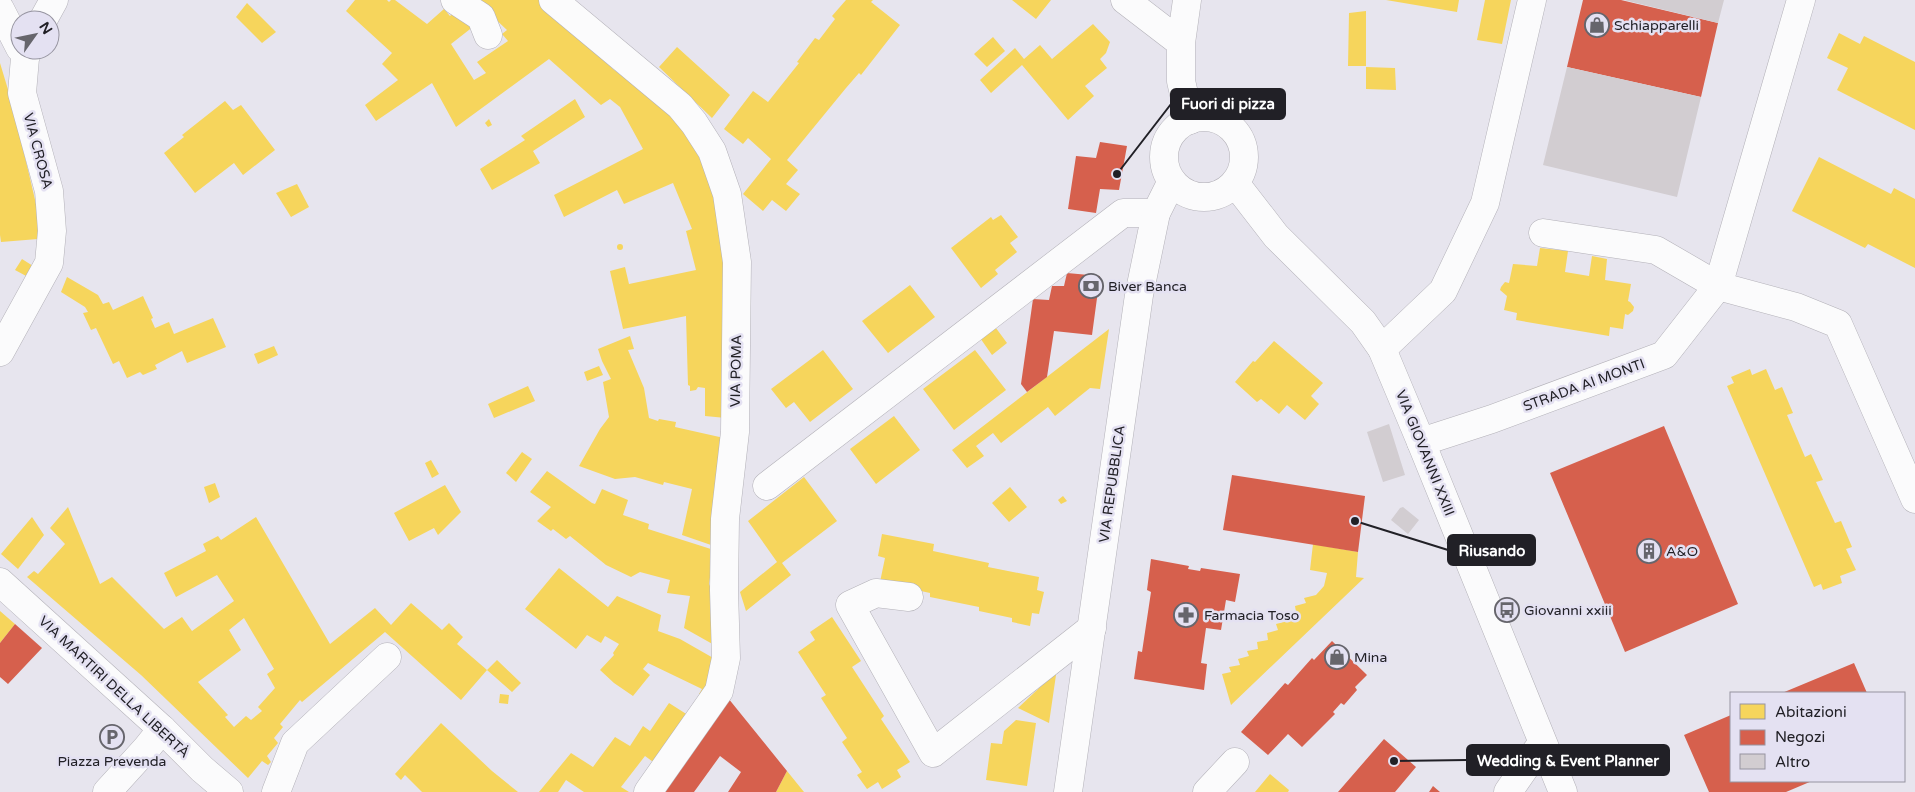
<svg xmlns="http://www.w3.org/2000/svg" width="1915" height="792" font-family="'Varela Round',sans-serif">
	<style>
		.homes { fill: #f6d55c; fill-rule: evenodd }
		.shops { fill: #d6604d }
		.building { fill: #d2cdd1 }
		.lines { fill: none; stroke-linecap: round; stroke-linejoin: round }
		.minor-casing { stroke: #b3b1b8; stroke-width: 29 }
		.major-casing { stroke: #b3b1b8; stroke-width: 29 }
		.minor { stroke: #fbfbfc; stroke-width: 28 }
		.major { stroke: #fbfbfc; stroke-width: 28 }
		.labels { text-anchor: middle; dominant-baseline: central; stroke-width: 5; stroke-linejoin: round; paint-order: stroke }
		.poi-label { font-size: 14px; fill: #212026; stroke: #e4e1f2; text-anchor: start }
		.street-label { font-size: 14px; fill: #212026; stroke: #e4e1f2 }
		.leader { fill: none; stroke: #212026; stroke-width: 2 }
		.callout-dot { fill: #212026; stroke: #e4e1f2; stroke-width: 2 }
		.callout { fill: #212026; stroke: #212026; stroke-width: 2 }
		.callout-label { font-size: 15px; text-anchor: middle; font-weight: bold; fill: #fff }
	</style>
	<rect width="100%" height="100%" fill="#e7e5ee"/>
	<!-- homes -->
	<path class="homes" d="M355,0H387L389,2L391,0H395L427,24L444,9L450,16L459,7L474,26L451,44L474,80L486,73L477,62L508,41L502,34L507,30L475,0H539L613,69L676,117L698,154L723,219L726,418L705,416V388L698,387L696,390L690,391V386L688,385L686,316L623,329L610,271L625,267L629,284L696,270L686,231L692,229L673,183L624,204L617,190L564,217L554,195L643,149L620,107L610,99L601,105L549,59L456,127L432,83L376,121L365,105L398,80L382,64L392,53L346,11Z
		M846,0H873L871,2L900,25L861,75L859,73L846,88L787,160L798,170L786,184L800,194L786,211L772,200L763,211L743,194L771,159L748,138L743,144L724,129L753,91L768,102L799,63L797,62L815,38L819,40L835,19L832,16Z
		M1012,0H1051L1036,19Z
		M1386,0H1459L1457,12Z
		M1485,0H1511L1502,44L1477,40Z
		M247,3L276,32L262,43L236,17Z
		M1366,11V66H1348L1349,13Z
		M1093,24L1110,42L1106,53L1100,59L1107,68L1085,86L1094,96L1068,120L1022,65L991,93L980,80L1015,48L1024,59L1040,45L1052,59Z
		M1839,33L1860,44L1864,36L1915,62V130L1837,90L1848,68L1827,58Z
		M993,37L1005,51L987,67L974,54Z
		M677,47L730,95L712,118L659,67Z
		M0,63L13,106L40,221L38,239L1,242L0,235Z
		M1366,67L1395,68L1396,90L1366,89Z
		M575,99L585,117L533,151L540,163L492,190L480,169L525,140L521,136Z
		M225,101L233,110L241,105L275,150L243,175L234,163L195,193L164,153L184,137L182,135Z
		M489,119L492,125L488,127L485,123Z
		M1819,157L1891,194L1894,188L1915,199V268L1868,244L1865,248L1792,211Z
		M297,184L309,207L291,217L276,193Z
		M1001,215L1018,237L1010,243L1017,252L995,270L998,274L981,288L951,248L991,217L993,220Z
		M617 247a3 3 0 1 1 6 0a3 3 0 1 1-6 0Z
		M1540,248L1568,251L1565,272L1589,276L1592,256L1607,259L1605,280L1631,284L1628,301L1630,302L1634,307L1633,311L1628,315L1625,314L1623,329L1610,327L1609,336L1516,320L1517,313L1504,310L1507,296L1500,290L1501,287L1505,282L1509,283L1513,264L1537,266Z
		M22,259L33,266L28,277L15,270Z
		M67,277L98,295L103,304L109,302L113,310L143,296L153,318L151,319L155,328L169,322L174,334L213,318L226,347L187,363L182,351L155,365L157,369L143,375L140,372L127,378L119,361L113,364L96,328L91,330L83,313L88,312L85,307L61,292Z
		M910,285L935,317L888,353L862,321Z
		M993,324L1007,343L992,355L978,335Z
		M1109,329L1100,389L1090,388L1055,416L1048,407L1001,443L993,433L976,446L984,456L967,468L952,450Z
		M630,336L634,349L628,350L644,388L649,418L658,421L659,419L676,422L675,427L724,438L711,545L682,535L692,489L664,482L663,485L635,477L615,479L579,466L600,429L609,417L603,382L611,379L602,361L598,349Z
		M1274,341L1323,383L1311,396L1319,404L1305,420L1287,405L1279,414L1261,399L1257,402L1235,382L1253,361L1255,362Z
		M274,346L278,355L258,364L254,354Z
		M823,350L853,389L810,422L794,402L786,408L771,389Z
		M975,350L1006,390L954,430L923,389Z
		M599,366L603,375L587,381L584,372Z
		M1750,369L1752,375L1766,369L1775,390L1782,387L1793,413L1787,415L1805,457L1811,454L1823,480L1816,482L1835,523L1841,521L1852,547L1846,549L1856,570L1840,576L1842,583L1823,590L1821,584L1814,587L1727,386L1734,383L1731,377Z
		M528,386L535,401L494,418L488,404Z
		M894,416L920,450L876,484L850,449Z
		M522,452L532,459L516,482L506,473Z
		M431,460L439,474L432,478L425,463Z
		M547,471L592,503L595,504L596,502L602,489L628,500L623,515L649,524L648,529L714,550L709,584L711,588L716,646L684,628L690,596L667,593L670,580L640,572L631,577L606,565L570,536L566,539L553,529L551,531L537,521L551,507L530,492Z
		M804,477L837,521L782,563L791,575L746,611L740,592L777,562L748,521Z
		M215,483L220,497L209,503L204,487Z
		M445,485L461,512L438,535L434,528L409,541L394,513Z
		M1010,487L1027,507L1009,522L992,503Z
		M1063,496L1067,501L1061,504L1058,500Z
		M68,507L100,584L112,577L164,629L182,617L192,631L234,601L217,575L176,597L164,573L206,551L203,544L218,536L221,540L256,517L330,644L375,608L391,625L411,603L442,630L449,623L463,637L457,644L487,670L497,660L521,683L512,692L487,670L461,700L385,632L302,702L300,700L280,724L283,727L274,738L278,743L267,756L271,762L268,765L262,761L248,778L141,675L27,577L34,571L38,574L65,544L50,528ZM244,618L274,669L267,674L275,688L258,707L262,711L251,720L246,716L234,727L225,717L228,715L198,682L241,650L229,630Z
		M32,517L44,535L18,569L1,554Z
		M882,534L934,544L933,551L989,563L988,567L1039,577L1037,590L1044,592L1039,614L1032,613L1030,626L1012,622V618L979,611V607L930,597V593L880,582L885,558L878,556Z
		M1313,544L1358,552L1356,577L1364,578L1231,705L1222,674L1231,672L1229,667L1240,665L1238,659L1249,656L1247,651L1258,649L1257,642L1268,640L1267,633L1278,630L1276,624L1288,621L1286,615L1296,612L1295,606L1306,603L1304,598L1316,595L1324,586L1327,573L1310,570Z
		M559,568L608,607L617,596L661,615L658,631L680,639L715,659L704,697L699,694L702,689L648,663L643,669L650,675L633,696L614,683L600,670L614,655L613,653L619,644L605,636L601,643L587,635L576,649L525,609Z
		M0,611L15,624L0,643Z
		M832,617L861,661L852,667L884,716L881,719L910,762L897,770L901,777L882,789L878,782L867,789L857,775L862,772L842,742L847,738L821,698L826,695L798,652L815,640L810,632Z
		M1054,674L1056,675L1049,723L1018,708Z
		M500,694L509,695L508,704L499,703Z
		M669,703L691,717L656,764L645,756L621,787L629,792H584L566,780L558,792H539L571,753L593,767L615,737L630,746L643,726L650,731Z
		M1016,720L1036,723L1027,786L986,780L991,743L1002,744L1004,731Z
		M441,723L492,771L518,792H422L405,775L401,780L395,774Z
		M787,771L804,792H776Z
		M1270,774L1289,790L1288,792H1255Z"/>
	<!-- shops -->
	<path class="shops" d="M1583,0H1621L1718,23L1701,97L1567,67Z
		M1100,142L1127,146L1119,190L1100,189L1096,213L1068,209L1076,156L1096,158Z
		M1067,273L1100,276L1092,335L1054,331L1047,377L1027,392L1021,384L1033,299L1049,300L1052,286H1064Z
		M1664,426L1738,604L1625,652L1550,473Z
		M1232,475L1365,496L1358,552L1223,530Z
		M1151,559L1189,566L1188,569L1200,571L1201,568L1240,574L1235,602L1226,600L1221,630L1206,628L1201,663L1207,664L1204,690L1134,679L1138,651L1142,652L1151,592L1147,590Z
		M15,624L42,648L8,684L0,677V643Z
		M1332,641L1367,675L1355,687L1357,690L1344,705L1341,703L1333,712L1335,714L1302,747L1288,734L1268,755L1241,732L1285,683L1288,685L1312,658L1314,660Z
		M1854,663L1867,693H1782Z
		M728,698L787,771L776,792H728L741,772L720,756L694,792H664Z
		M1731,715V781H1812L1786,792H1709L1684,735Z
		M1384,739L1416,767L1395,792H1338Z
		M1433,786L1440,792H1429Z"/>
	<!-- building -->
	<path class="building" d="M1624,0H1724L1718,23Z
		M1567,67L1701,97L1677,197L1543,165Z
		M1389,424L1405,475L1383,482L1367,432Z
		M1403,507L1419,520L1408,534L1391,520L1400,508Z"/>
	<g class="lines">
		<defs>
			<path id="minor" d="M455,0L481,17L488,35
				M553,0L680,106L694,123L712,151L727,194L737,262L735,432L725,519L724,590L726,658L719,691L648,792
				M1125,0L1181,43
				M1187,0L1181,43V81L1190,120
				M0,9L20,48
				M43,20L54,0
				M1543,233L1656,250L1718,286L1796,307L1838,324L1915,499
				M1382,349L1443,291L1485,203L1532,0
				M0,352L49,263L52,231L49,191L22,93L25,58L28,50
				M1421,442L1492,419L1664,355L1718,286L1801,0
				M767,486L1123,213H1156
				M909,597L876,593L850,605L933,753L1092,628
				M107,792L146,749L162,729
				M276,792L295,743L387,657
				M1207,792L1235,762
				M1508,792L1542,743"/>
			<path id="major" d="M1164 157a40 40 0 1 1 80 0a40 40 0 1 1-80 0Z
				M1235,183L1276,236L1363,322L1382,349L1421,442L1563,792
				M0,582L162,729L202,769L229,792
				M1068,792L1139,295L1156,213L1172,181"/>
		</defs>
		<!-- minor casing -->
		<use href="#minor" class="minor-casing"/>
		<!-- major casing -->
		<use href="#major" class="major-casing"/>
		<!-- minor -->
		<use href="#minor" class="minor"/>
		<!-- major -->
		<use href="#major" class="major"/>
	</g>
	<!-- icons -->
	<defs>
		<symbol id="shop-ring" viewBox="-11 -11 22 22"><circle r="9.5" fill="#e4e1f2" stroke="#66656c" stroke-width="1.5"/><path d="M-5-2.5h2.3a2.7 3.5 0 0 1 5.4 0H5L5.5 6h-11ZM-1.5-2.5h3a1.5 2.3 0 0 0-3 0Z" fill="#66656c"/></symbol>
		<symbol id="bank-ring" viewBox="-11 -11 22 22"><circle r="9.5" fill="#e4e1f2" stroke="#66656c" stroke-width="1.5"/><path d="M-6-4H6V4H-6ZM0-2.3a2.3 2.3 0 1 0 0 4.6a2.3 2.3 0 1 0 0-4.6Z" fill="#66656c"/></symbol>
		<symbol id="building-ring" viewBox="-11 -11 22 22"><circle r="9.5" fill="#e4e1f2" stroke="#66656c" stroke-width="1.5"/><path d="M-4-6H4V6H1V3H-1V6H-4ZM-2.5-4.3h1.7v1.8h-1.7ZM.8-4.3h1.7v1.8H.8ZM-2.5-1h1.7V.8h-1.7ZM.8-1h1.7V.8H.8Z" fill="#66656c"/></symbol>
		<symbol id="bus-ring" viewBox="-11 -11 22 22"><circle r="9.5" fill="#e4e1f2" stroke="#66656c" stroke-width="1.5"/><path d="M-5-6H5V4H4V6H2V4H-2V6H-4V4H-5ZM-3.5-4V0h7V-4ZM-3.5 1.2v1.5H-2V1.2ZM2 1.2v1.5H3.5V1.2Z" fill="#66656c"/></symbol>
		<symbol id="pharmacy-ring" viewBox="-11 -11 22 22"><circle r="9.5" fill="#e4e1f2" stroke="#66656c" stroke-width="1.5"/><path d="M-2-6h4v4h4v4h-4v4h-4v-4h-4v-4h4Z" fill="#66656c"/></symbol>
		<symbol id="parking-ring" viewBox="-11 -11 22 22"><circle r="9.5" fill="#e4e1f2" stroke="#66656c" stroke-width="1.5"/><path d="M-3.5-5.5H1a3.5 3.5 0 0 1 0 7H-1V5.5H-3.5ZM-1-3.4V-.6H.8a1.4 1.4 0 0 0 0-2.8Z" fill="#66656c"/></symbol>
	</defs>
	<g fill-rule="evenodd">
		<use href="#shop-ring" x="1583" y="11" width="28" height="28"/>
		<use href="#bank-ring" x="1077" y="272" width="28" height="28"/>
		<use href="#building-ring" x="1635" y="537" width="28" height="28"/>
		<use href="#bus-ring" x="1493" y="596" width="28" height="28"/>
		<use href="#pharmacy-ring" x="1172" y="601" width="28" height="28"/>
		<use href="#shop-ring" x="1323" y="643" width="28" height="28"/>
		<use href="#parking-ring" x="98" y="723" width="28" height="28"/>
	</g>
	<g class="labels">
		<!-- poi labels -->
		<g class="poi-label">
			<text x="1614" y="25">Schiapparelli</text>
			<text x="1108" y="286">Biver Banca</text>
			<text x="1666" y="551">A&amp;O</text>
			<text x="1524" y="610">Giovanni xxiii</text>
			<text x="1204" y="615">Farmacia Toso</text>
			<text x="1354" y="657">Mina</text>
			<text x="112" y="761" text-anchor="middle">Piazza Prevenda</text>
		</g>
		<!-- street labels -->
		<g class="street-label">
			<text transform="translate(38 151) rotate(75)">VIA CROSA</text>
			<text transform="translate(736 371) rotate(-89)">VIA POMA</text>
			<text transform="translate(1584 385) rotate(-20)">STRADA AI MONTI</text>
			<text transform="translate(1425 453) rotate(68)">VIA GIOVANNI XXIII</text>
			<text transform="translate(1112 484) rotate(-82)">VIA REPUBBLICA</text>
			<text transform="translate(114 687) rotate(43)">VIA MARTIRI DELLA LIBERTÀ</text>
		</g>
	</g>
	<!-- callouts -->
	<path class="leader" d="M1117 174L1171 104M1355 521L1448 550M1394 761L1467 760"/>
	<g class="callout-dot">
		<circle cx="1117" cy="174" r="5"/>
		<circle cx="1355" cy="521" r="5"/>
		<circle cx="1394" cy="761" r="5"/>
	</g>
	<g class="callout">
		<rect x="1171" y="89" width="114" height="30" rx="5"/>
		<rect x="1448" y="535" width="87" height="30" rx="5"/>
		<rect x="1467" y="745" width="202" height="30" rx="5"/>
	</g>
	<g class="callout-label">
		<text x="1228" y="109">Fuori di pizza</text>
		<text x="1492" y="556">Riusando</text>
		<text x="1568" y="766">Wedding &amp; Event Planner</text>
	</g>
	<!-- legend -->
	<rect x="1730" y="692" width="175" height="90" fill="#e4e1f2" stroke="#9694a0"/>
	<rect x="1740" y="704" width="25" height="15" fill="#f6d55c" stroke="#9694a0"/>
	<text x="1775" y="717" font-size="15" fill="#212026">Abitazioni</text>
	<rect x="1740" y="730" width="25" height="15" fill="#d6604d" stroke="#9694a0"/>
	<text x="1775" y="742" font-size="15" fill="#212026">Negozi</text>
	<rect x="1740" y="754" width="25" height="15" fill="#d2cdd1" stroke="#9694a0"/>
	<text x="1775" y="767" font-size="15" fill="#212026">Altro</text>
	<!-- north arrow -->
	<g transform="translate(35 35) rotate(57)"><circle r="24" fill="#e4e1f2" stroke="#9694a0"/>
	<path d="M0-4L9 19L0 12L-9 19Z" fill="#66656c"/>
	<text y="-8" font-size="14" font-weight="bold" text-anchor="middle" fill="#212026">N</text>
	</g>
</svg>
